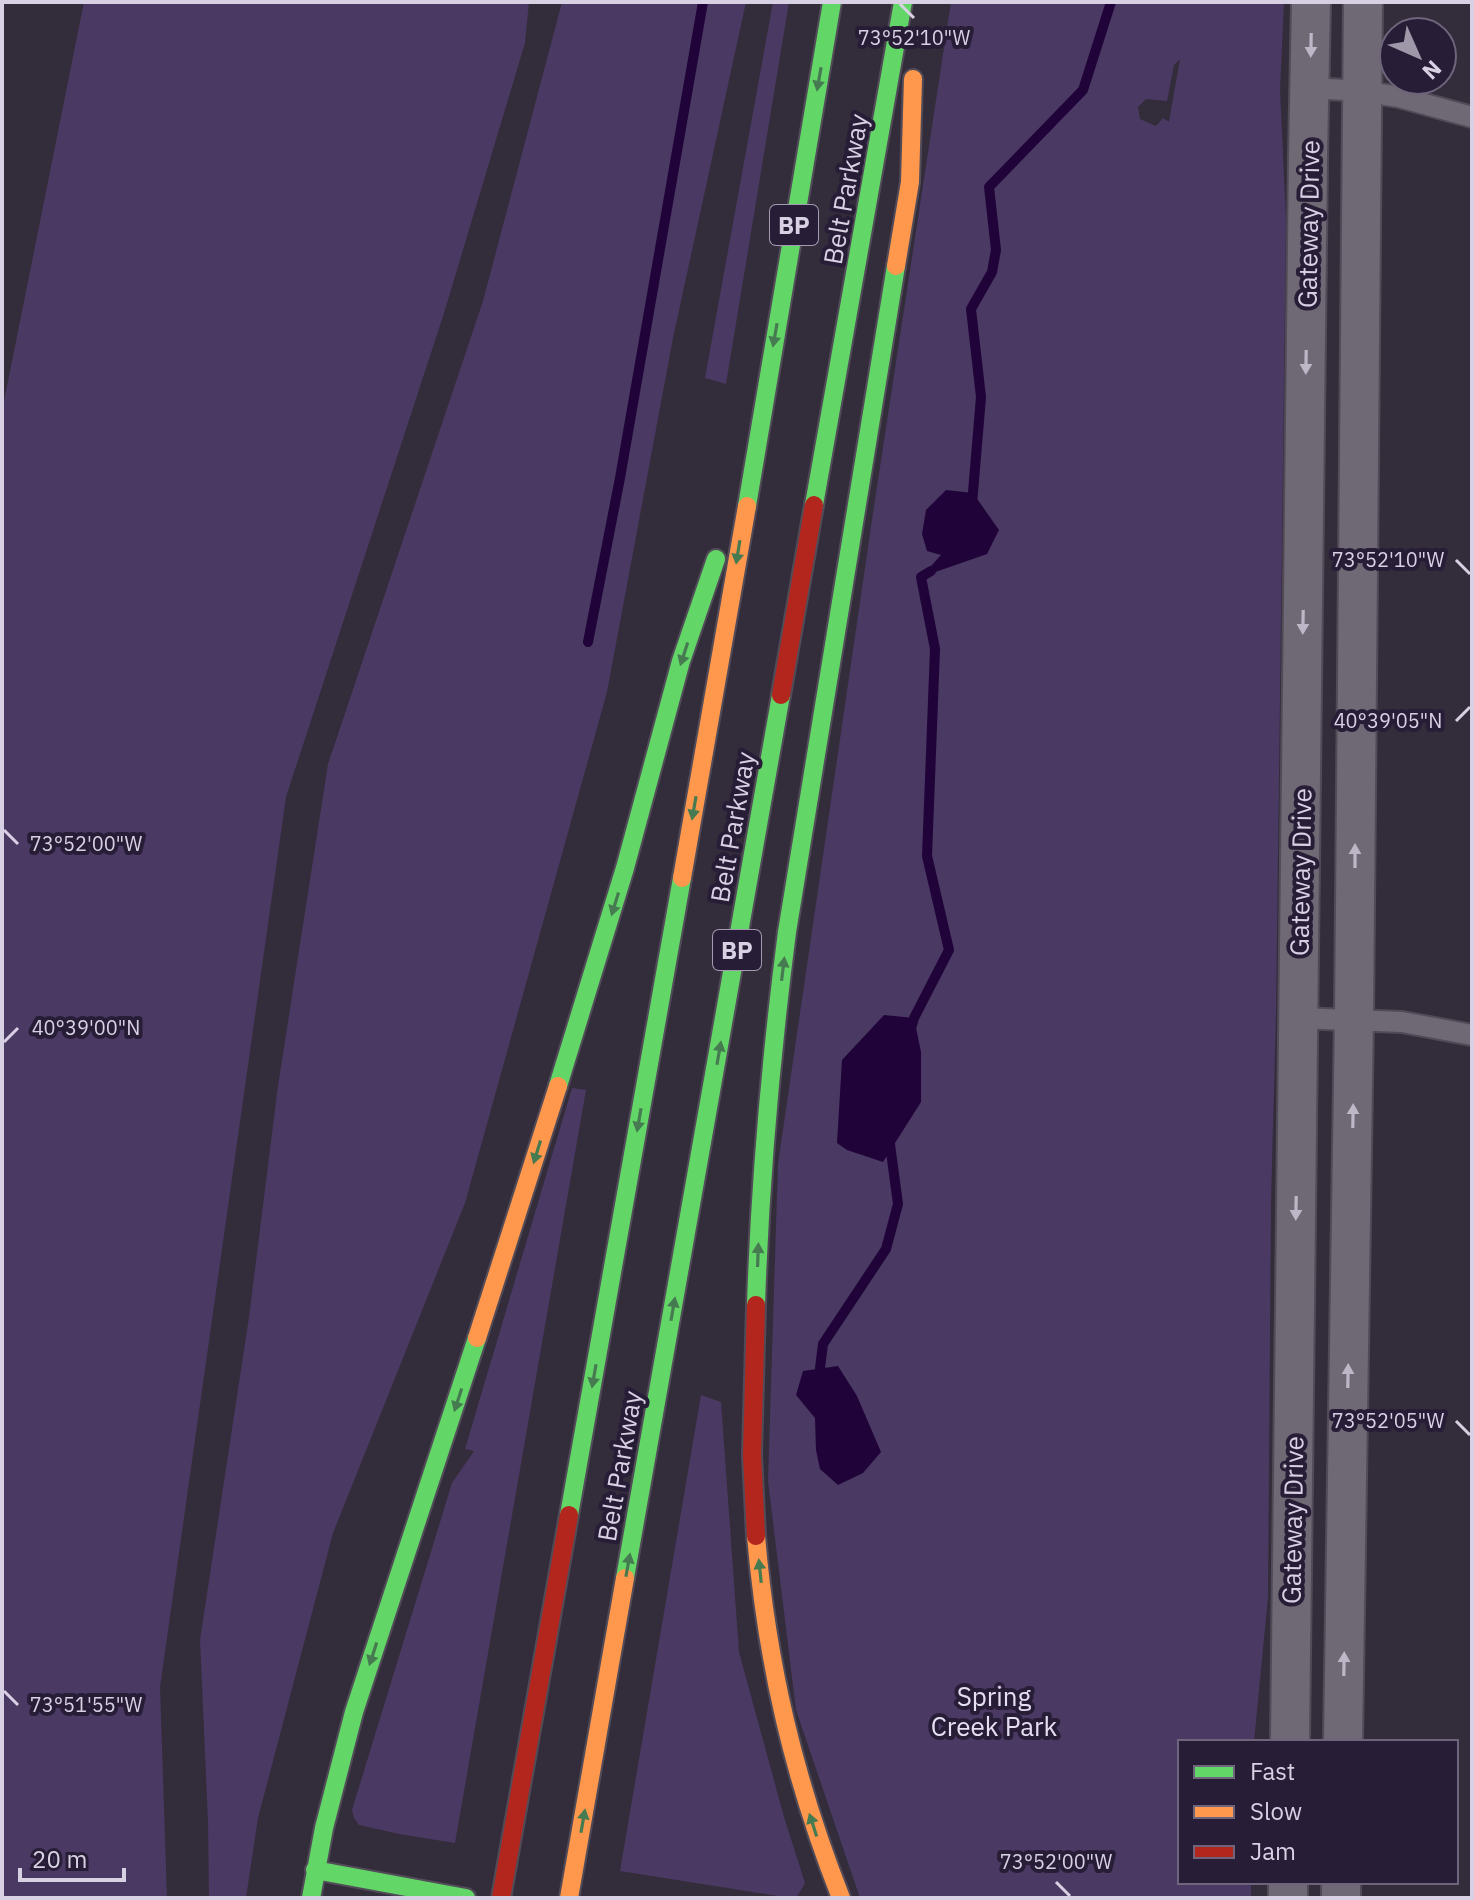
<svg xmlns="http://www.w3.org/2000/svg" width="1474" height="1900" font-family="'IBM Plex Sans',sans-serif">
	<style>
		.green { fill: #4a3962; fill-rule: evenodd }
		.water { fill: #200439 }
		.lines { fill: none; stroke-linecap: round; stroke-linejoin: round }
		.stream { stroke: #200439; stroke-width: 10 }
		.lane-casing { stroke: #514b58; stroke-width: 24 }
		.street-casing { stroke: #514b58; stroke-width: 42 }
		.fast-casing { stroke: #514b58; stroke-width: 22 }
		.slow-casing { stroke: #514b58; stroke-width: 22 }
		.jam-casing { stroke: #514b58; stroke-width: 22 }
		.lane { stroke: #6e6974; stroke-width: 20 }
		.street { stroke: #6e6974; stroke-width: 38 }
		.fast { stroke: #63d668; stroke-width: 18 }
		.slow { stroke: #ff974d; stroke-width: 18 }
		.jam { stroke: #b3261e; stroke-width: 18 }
		.oneway { fill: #beb7c7 }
		.oneway2 { fill: #467a50 }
		.ticks { fill: none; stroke: #d8d1e3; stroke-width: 3 }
		.labels { text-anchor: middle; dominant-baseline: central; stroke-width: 8; stroke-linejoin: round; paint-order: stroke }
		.shield { fill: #281d37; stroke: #a39baf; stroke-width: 2 }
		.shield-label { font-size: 24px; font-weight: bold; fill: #d8d1e3 }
		.street-label { font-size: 26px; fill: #d8d1e3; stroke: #281d37 }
		.park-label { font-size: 26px; fill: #e6dff2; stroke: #281d37 }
		.ticks-label { font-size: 20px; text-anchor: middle; fill: #d8d1e3; stroke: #281d37; stroke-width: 8; stroke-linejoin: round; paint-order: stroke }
	</style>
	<rect width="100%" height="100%" fill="#332d3b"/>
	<!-- green -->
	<path class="green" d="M84,2H529L525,43L445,310L286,797L160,1687L167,1898H2V411Z
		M562,2H746L673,338L607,692L465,1203L333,1533L258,1818L246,1898H209L208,1821L200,1640L249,1317L278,1086L328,764L483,301Z
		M773,2H789L726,384L705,378Z
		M951,2H1284L1280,90L1286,221L1276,1015L1271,1201L1268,1597L1254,1742H1180V1882H1251V1898H860L796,1710L768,1481L778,1164L873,513ZM1180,59L1169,122L1163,118L1156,126L1140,119L1138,107L1146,99L1167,101L1174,65Z
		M572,1088L586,1090L455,1843L399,1834L359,1825L354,1818L352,1810L452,1483L474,1451L465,1449Z
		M701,1395L721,1402L739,1652L784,1817L805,1883L798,1895L791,1898L620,1871Z"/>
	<!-- water -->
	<path class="water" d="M946,490L973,493L999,530L987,554L921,577L941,555L927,551L922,534L926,510Z
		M884,1015L914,1018L921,1052V1102L883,1162L847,1150L837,1143L842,1060Z
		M838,1366L857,1396L881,1452L863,1473L838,1485L820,1469L816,1450L815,1418L796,1395L803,1371Z"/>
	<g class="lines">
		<!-- stream -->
		<path class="stream" d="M972,504L981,397L971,309L992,272L996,250L989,187L1083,90L1111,2
			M588,642L620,478L703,2
			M911,1029L914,1018L949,950L927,856L935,649L921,577L931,571
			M825,1379L820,1368L823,1344L886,1249L898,1204L889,1137"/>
		<defs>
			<path id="lane" d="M1311,88L1361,91L1399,97L1472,117
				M1298,1018L1402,1022L1472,1035"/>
			<path id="street" d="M1290,1742L1308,156L1311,2
				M1343,1742L1354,1018L1363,2
				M1341,1882V1898
				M1288,1898V1882"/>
			<path id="fast" d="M814,505L903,2
				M747,506L832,2
				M558,1086L625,868L681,661L716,559
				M756,1305C760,1180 771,1056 787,932L896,266
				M569,1515L682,878
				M625,1578L781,695
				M315,1870L466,1898
				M311,1898L324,1828L354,1712L477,1338"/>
			<path id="slow" d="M896,266L910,182L913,79
				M682,878L747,506
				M477,1338L558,1086
				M756,1536C767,1664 794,1779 841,1898
				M569,1898L625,1578"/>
			<path id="jam" d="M781,695L814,505
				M756,1305L752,1455L756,1536
				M501,1898L569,1515"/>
		</defs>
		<!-- lane casing -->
		<use href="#lane" class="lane-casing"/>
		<!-- street casing -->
		<use href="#street" class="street-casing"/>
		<!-- fast casing -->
		<use href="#fast" class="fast-casing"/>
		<!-- slow casing -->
		<use href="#slow" class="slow-casing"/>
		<!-- jam casing -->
		<use href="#jam" class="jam-casing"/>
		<!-- lane -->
		<use href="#lane" class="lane"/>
		<!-- street -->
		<use href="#street" class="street"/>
		<!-- fast -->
		<use href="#fast" class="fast"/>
		<!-- slow -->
		<use href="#slow" class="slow"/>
		<!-- jam -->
		<use href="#jam" class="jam"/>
	</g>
	<!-- one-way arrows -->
	<defs><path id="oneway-solid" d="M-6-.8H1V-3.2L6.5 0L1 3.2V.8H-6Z" transform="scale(2)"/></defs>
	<g class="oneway">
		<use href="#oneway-solid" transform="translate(1311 45) rotate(91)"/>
		<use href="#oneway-solid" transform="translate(1306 362) rotate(91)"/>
		<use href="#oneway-solid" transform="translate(1303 622) rotate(91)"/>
		<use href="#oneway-solid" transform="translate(1355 856) rotate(-90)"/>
		<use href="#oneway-solid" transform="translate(1353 1116) rotate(-89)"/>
		<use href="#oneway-solid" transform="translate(1296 1208) rotate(91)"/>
		<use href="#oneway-solid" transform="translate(1348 1376) rotate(-89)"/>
		<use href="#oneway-solid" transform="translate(1344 1664) rotate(-89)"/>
	</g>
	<g class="oneway2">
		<use href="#oneway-solid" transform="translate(819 79) rotate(100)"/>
		<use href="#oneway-solid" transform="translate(775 335) rotate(100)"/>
		<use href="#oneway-solid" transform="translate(738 552) rotate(99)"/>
		<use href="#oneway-solid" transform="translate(684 654) rotate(108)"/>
		<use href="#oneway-solid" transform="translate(694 808) rotate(100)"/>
		<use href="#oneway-solid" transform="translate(615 904) rotate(107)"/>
		<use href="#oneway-solid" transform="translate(783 969) rotate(-83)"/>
		<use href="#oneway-solid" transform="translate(719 1053) rotate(-80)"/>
		<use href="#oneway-solid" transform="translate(639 1120) rotate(100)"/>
		<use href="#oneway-solid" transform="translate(537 1152) rotate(107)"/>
		<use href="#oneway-solid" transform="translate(758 1255) rotate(-88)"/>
		<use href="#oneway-solid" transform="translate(673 1309) rotate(-80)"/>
		<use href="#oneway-solid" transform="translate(594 1376) rotate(100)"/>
		<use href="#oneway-solid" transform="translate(458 1400) rotate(108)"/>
		<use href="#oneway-solid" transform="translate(628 1565) rotate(-80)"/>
		<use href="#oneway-solid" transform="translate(760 1571) rotate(-96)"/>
		<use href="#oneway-solid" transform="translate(373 1654) rotate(108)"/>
		<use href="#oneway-solid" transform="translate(583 1821) rotate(-80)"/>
		<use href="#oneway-solid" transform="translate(813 1825) rotate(-108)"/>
	</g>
	<!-- ticks -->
	<path class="ticks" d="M900,4L914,18M1456,560L1470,574M1456,721L1470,707M4,830L18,844M4,1042L18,1028M1456,1421L1470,1435M4,1691L18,1705M1056,1882L1070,1896"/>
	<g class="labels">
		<!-- shield labels -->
		<g class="shield">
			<rect x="770" y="205" width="48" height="40" rx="6"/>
			<rect x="713" y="930" width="48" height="40" rx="6"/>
		</g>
		<g class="shield-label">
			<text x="794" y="225">BP</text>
			<text x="737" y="950">BP</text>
		</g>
		<!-- street labels -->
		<g class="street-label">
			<text transform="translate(845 189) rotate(-80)">Belt Parkway</text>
			<text transform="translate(1308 224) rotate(-89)">Gateway Drive</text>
			<text transform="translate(732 827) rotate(-80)">Belt Parkway</text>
			<text transform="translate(1300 872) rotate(-89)">Gateway Drive</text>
			<text transform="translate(619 1466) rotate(-80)">Belt Parkway</text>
			<text transform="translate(1292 1520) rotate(-89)">Gateway Drive</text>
		</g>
		<!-- park labels -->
		<g class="park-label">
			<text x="994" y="1696">Spring<tspan x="994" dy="30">Creek Park</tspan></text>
		</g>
	</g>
	<g class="ticks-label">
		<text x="914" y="45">73°52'10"W</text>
		<text x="1388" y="567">73°52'10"W</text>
		<text x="1388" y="728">40°39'05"N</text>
		<text x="86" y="851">73°52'00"W</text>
		<text x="86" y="1035">40°39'00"N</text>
		<text x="1388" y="1428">73°52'05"W</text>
		<text x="86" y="1712">73°51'55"W</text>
		<text x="1056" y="1869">73°52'00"W</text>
	</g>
	<!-- border -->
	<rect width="1474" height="1900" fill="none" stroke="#d8d1e3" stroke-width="8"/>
	<!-- legend -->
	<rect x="1178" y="1740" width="280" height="144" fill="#281d37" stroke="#6e657c" stroke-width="2"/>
	<rect x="1194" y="1766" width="40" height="12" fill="#63d668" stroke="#6e657c" stroke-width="2"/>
	<text x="1250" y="1780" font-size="24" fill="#d8d1e3">Fast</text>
	<rect x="1194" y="1806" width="40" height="12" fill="#ff974d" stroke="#6e657c" stroke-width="2"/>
	<text x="1250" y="1820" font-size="24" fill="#d8d1e3">Slow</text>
	<rect x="1194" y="1846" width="40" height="12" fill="#b3261e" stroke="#6e657c" stroke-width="2"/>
	<text x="1250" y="1860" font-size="24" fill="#d8d1e3">Jam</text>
	<!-- north arrow -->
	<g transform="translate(1418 56) rotate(135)"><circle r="38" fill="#281d37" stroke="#6e657c" stroke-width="2"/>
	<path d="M0-6L14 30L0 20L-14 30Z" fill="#9e98a8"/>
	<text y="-12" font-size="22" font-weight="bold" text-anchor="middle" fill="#d8d1e3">N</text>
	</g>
	<!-- scale -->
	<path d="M20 1868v12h104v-12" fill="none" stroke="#d8d1e3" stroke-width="4"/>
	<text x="32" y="1868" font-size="24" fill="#d8d1e3" stroke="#281d37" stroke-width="6" paint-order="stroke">20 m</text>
</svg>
